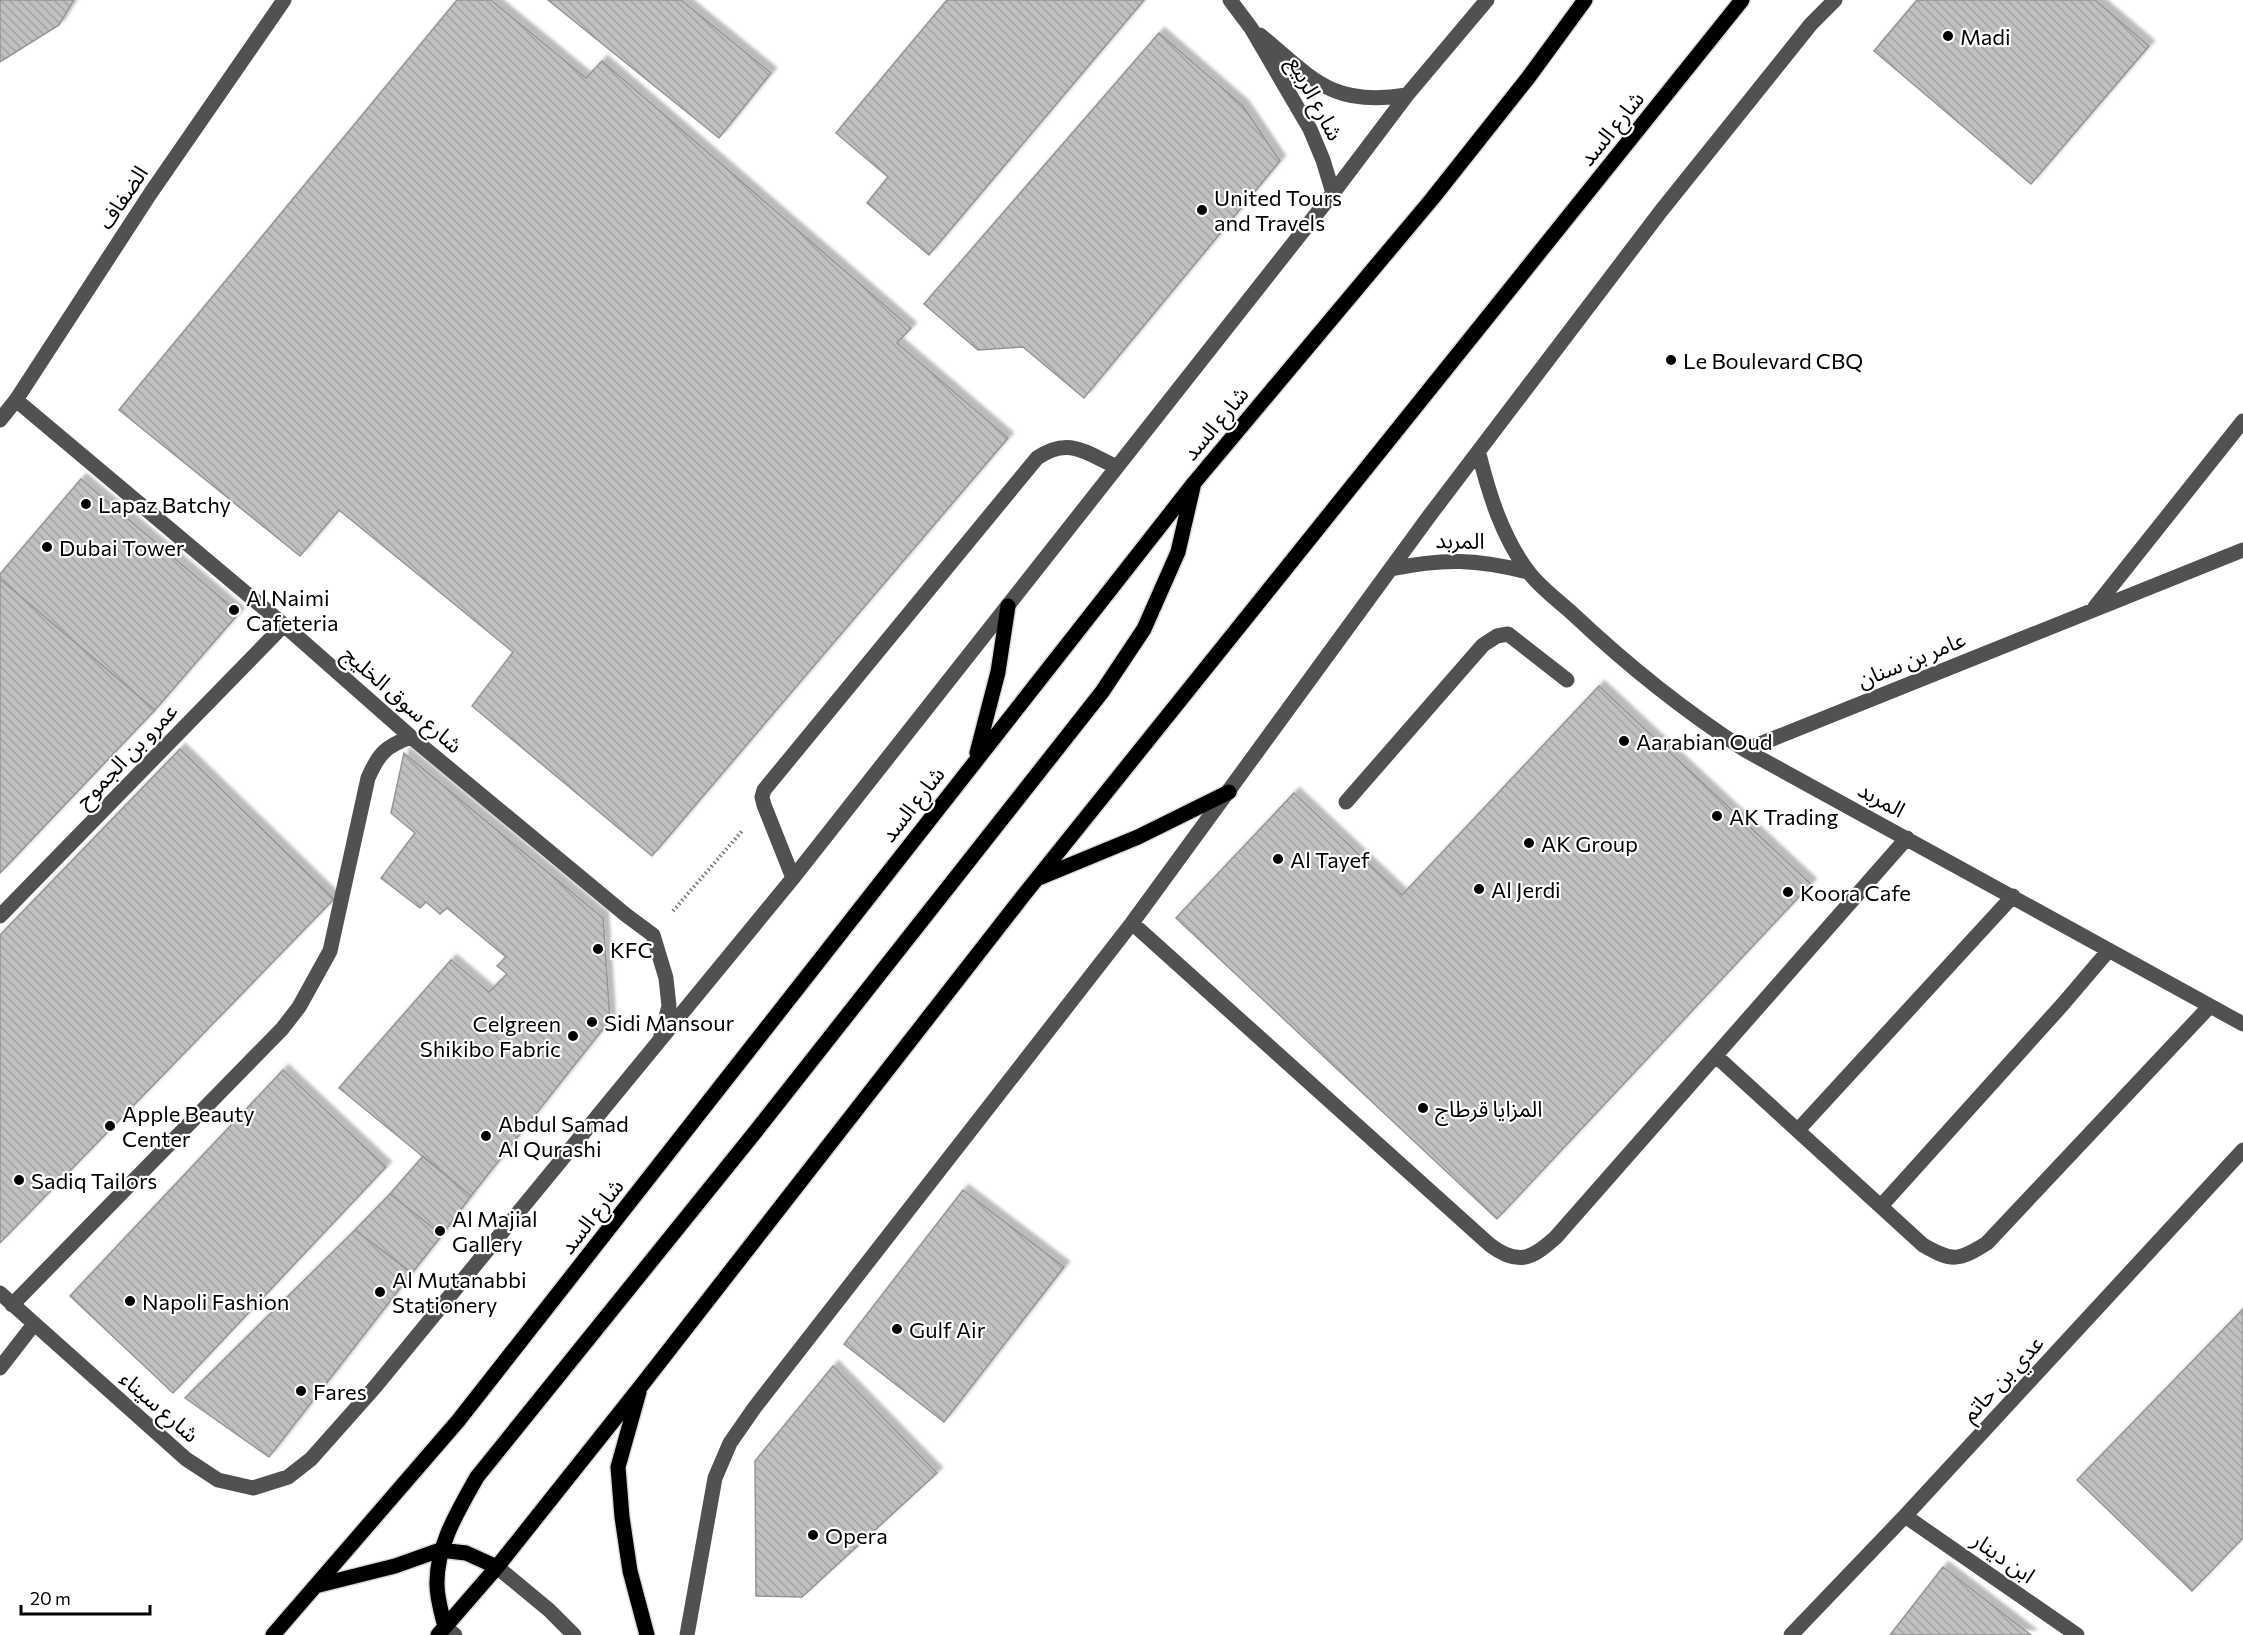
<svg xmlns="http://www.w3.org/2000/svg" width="2243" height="1635" font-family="Commissioner,'Noto Sans Arabic',sans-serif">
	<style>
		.building { fill: url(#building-back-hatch); stroke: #959595; stroke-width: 1.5; filter: url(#shadow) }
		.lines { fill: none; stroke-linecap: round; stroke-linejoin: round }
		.major-casing { stroke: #dbdbdb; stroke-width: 18 }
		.path { stroke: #737373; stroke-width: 4; stroke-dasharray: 1.5 3; stroke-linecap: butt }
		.minor { stroke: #515151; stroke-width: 15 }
		.major { stroke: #000; stroke-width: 15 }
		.poi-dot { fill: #000; stroke: #fff; stroke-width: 2 }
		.labels { text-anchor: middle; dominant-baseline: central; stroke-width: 4.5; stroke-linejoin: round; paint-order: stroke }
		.poi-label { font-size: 22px; fill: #000; stroke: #fff; text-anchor: start }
		.street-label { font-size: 22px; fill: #000; stroke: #fff }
	</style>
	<defs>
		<pattern id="building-back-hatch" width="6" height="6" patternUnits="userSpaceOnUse" patternTransform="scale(1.5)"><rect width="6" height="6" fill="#c0c0c0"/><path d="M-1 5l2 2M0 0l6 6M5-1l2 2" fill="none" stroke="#a3a3a3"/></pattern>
		<filter id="shadow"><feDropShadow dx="5.5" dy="-5.5" stdDeviation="1.5" flood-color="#0004"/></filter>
	</defs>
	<rect width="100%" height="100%" fill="#fff"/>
	<!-- building -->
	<path class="building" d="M0,0H74L59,25L0,62Z
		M457,0H491L586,78L602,61L911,328L897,343L1008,438L652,856L472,706L513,652L339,510L300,556L119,410Z
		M548,0H681L771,73L719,138Z
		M947,0H1144L929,255L867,203L888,177L836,133Z
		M1917,0H2095L2149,46L2031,184L1874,51Z
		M1159,33L1243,106L1280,161L1084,398L1023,347L978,350L924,304Z
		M81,479L239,613L155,710L0,579V574Z
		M0,579L155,710L0,873Z
		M1599,686L1811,884L1497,1219L1176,918L1294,793L1402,895Z
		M180,749L334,899L0,1243V935Z
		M404,753L603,918L610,1020L471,1196L339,1088L451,960L489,992L507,974L497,966L506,957L447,908L440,914L426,902L420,908L381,878L415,833L391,813Z
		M283,1070L386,1167L173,1393L70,1296Z
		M423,1156L471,1196L442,1235L390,1194Z
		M963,1190L1064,1267L944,1422L844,1344Z
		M390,1194L442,1235L412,1273L355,1230Z
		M355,1230L412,1273L269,1457L185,1398Z
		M2243,1309V1538L2192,1591L2077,1480Z
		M833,1366L937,1473L802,1597L756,1596L755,1461Z
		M1943,1567L2031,1635H1890Z"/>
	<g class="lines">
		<defs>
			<path id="major" d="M977,753L998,672L1008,606
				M1041,877L1138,837L1229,792
				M639,1392L618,1467L622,1517L630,1571L647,1635
				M319,1585L395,1566L440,1550L466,1553L497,1567
				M445,1627C442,1614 437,1599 437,1585C436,1546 458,1511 477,1477L752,1136L1102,692L1144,629L1178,552L1193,487
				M273,1635L458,1421L1194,483L1432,199L1528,78L1585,0
				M438,1635L497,1567L641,1386L1023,896L1742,0"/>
		</defs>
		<!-- major casing -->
		<use href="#major" class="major-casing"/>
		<!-- path -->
		<path class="path" d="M673,911L742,831"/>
		<!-- minor -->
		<path class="minor" d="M1230,0L1251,28L1310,129L1323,160L1333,193
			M1260,35C1314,80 1332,107 1407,95
			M16,400L284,625L411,737L626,915L653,935L666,978L669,1006L661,1036
			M0,420L16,400L150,194L284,0
			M1479,454C1489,494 1502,536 1527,570C1539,587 1559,601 1573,614C1627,665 1683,710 1745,750L2243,1024
			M1391,569C1444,558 1476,559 1528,572
			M2095,607L2243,421
			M1745,750L2243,550
			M1346,802L1483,645L1497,636L1508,634L1567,680
			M793,878L764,805L762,797L764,790L1037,458C1069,436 1086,453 1117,467
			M0,916L284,625
			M1132,923L1490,1245C1518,1266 1532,1259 1556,1237L1907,838
			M1716,1056L1923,1245C1952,1262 1959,1261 1987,1243L2210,1006
			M1798,1130L2013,896
			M1881,1206L2063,1004L2109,950
			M0,1293L186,1459L218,1480L253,1488L288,1477L311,1459L375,1387L793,878L1333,193L1407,95L1487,0
			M12,1305L282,1029L299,1007L330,951L368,778C379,753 386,746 411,737
			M0,1368L34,1324
			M1905,1516L2077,1635
			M497,1567L549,1610L574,1635
			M445,1627L455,1635
			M687,1635L715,1478L730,1443L755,1407L1132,923L1430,515L1661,211L1811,24L1835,0
			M1791,1635L1905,1516L2243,1150"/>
		<!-- major -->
		<use href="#major" class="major"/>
	</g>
	<!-- markers -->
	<g class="poi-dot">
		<circle cx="1948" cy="36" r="6"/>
		<circle cx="1202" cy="210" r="6"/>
		<circle cx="1671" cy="360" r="6"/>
		<circle cx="86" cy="504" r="6"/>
		<circle cx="47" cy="547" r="6"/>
		<circle cx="234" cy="610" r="6"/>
		<circle cx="1624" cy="741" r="6"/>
		<circle cx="1717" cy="816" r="6"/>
		<circle cx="1529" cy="843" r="6"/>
		<circle cx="1278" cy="859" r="6"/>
		<circle cx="1479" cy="889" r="6"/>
		<circle cx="1788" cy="892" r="6"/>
		<circle cx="598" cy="949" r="6"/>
		<circle cx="592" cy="1022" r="6"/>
		<circle cx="573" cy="1036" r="6"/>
		<circle cx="1423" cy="1108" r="6"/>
		<circle cx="110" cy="1126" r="6"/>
		<circle cx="486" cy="1136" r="6"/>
		<circle cx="19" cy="1180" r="6"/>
		<circle cx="440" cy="1231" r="6"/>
		<circle cx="380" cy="1292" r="6"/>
		<circle cx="130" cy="1301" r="6"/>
		<circle cx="897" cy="1329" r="6"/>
		<circle cx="301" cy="1391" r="6"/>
		<circle cx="813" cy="1535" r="6"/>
	</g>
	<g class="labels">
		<!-- poi labels -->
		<g class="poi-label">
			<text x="1960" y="36">Madi</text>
			<text x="1214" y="197">United Tours<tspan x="1214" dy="25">and Travels</tspan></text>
			<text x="1683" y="360">Le Boulevard CBQ</text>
			<text x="98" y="504">Lapaz Batchy</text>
			<text x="59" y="547">Dubai Tower</text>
			<text x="246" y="597">Al Naimi<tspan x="246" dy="25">Cafeteria</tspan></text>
			<text x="1636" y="741">Aarabian Oud</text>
			<text x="1729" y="816">AK Trading</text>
			<text x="1541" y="843">AK Group</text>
			<text x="1290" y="859">Al Tayef</text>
			<text x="1491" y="889">Al Jerdi</text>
			<text x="1800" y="892">Koora Cafe</text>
			<text x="610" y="949">KFC</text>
			<text x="604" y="1022">Sidi Mansour</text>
			<text x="561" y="1023" text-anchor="end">Celgreen<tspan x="561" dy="25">Shikibo Fabric</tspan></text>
			<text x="1435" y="1108">المزايا قرطاج</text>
			<text x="122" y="1113">Apple Beauty<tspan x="122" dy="25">Center</tspan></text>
			<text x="498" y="1123">Abdul Samad<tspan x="498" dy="25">Al Qurashi</tspan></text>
			<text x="31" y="1180">Sadiq Tailors</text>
			<text x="452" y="1218">Al Majial<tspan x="452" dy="25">Gallery</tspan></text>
			<text x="392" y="1279">Al Mutanabbi<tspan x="392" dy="25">Stationery</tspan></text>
			<text x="142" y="1301">Napoli Fashion</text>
			<text x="909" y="1329">Gulf Air</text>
			<text x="313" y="1391">Fares</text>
			<text x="825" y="1535">Opera</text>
		</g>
		<!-- street labels -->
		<g class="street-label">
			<text transform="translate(1316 98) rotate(62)">شارع الربيع</text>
			<text transform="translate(1611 128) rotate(-51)">شارع السد</text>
			<text transform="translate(122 197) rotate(-56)">الضفاف</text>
			<text transform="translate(1215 423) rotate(-50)">شارع السد</text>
			<text transform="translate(1460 540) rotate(1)">المربد</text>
			<text transform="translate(1911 659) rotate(-22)">عامر بن سنان</text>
			<text transform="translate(403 699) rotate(41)">شارع سوق الخليج</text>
			<text transform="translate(126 755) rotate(-46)">عمرو بن الجموح</text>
			<text transform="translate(1882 799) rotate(29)">المربد</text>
			<text transform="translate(912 804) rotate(-52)">شارع السد</text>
			<text transform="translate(591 1216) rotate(-52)">شارع السد</text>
			<text transform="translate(2002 1378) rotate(-47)">عدي بن حاتم</text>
			<text transform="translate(160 1406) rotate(41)">شارع سيناء</text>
			<text transform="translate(2004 1557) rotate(35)">ابن دينار</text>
		</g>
	</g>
	<!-- scale -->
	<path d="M21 1605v9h129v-9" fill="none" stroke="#000000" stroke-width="3"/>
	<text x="30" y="1605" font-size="18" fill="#000000" stroke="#ffffff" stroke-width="4.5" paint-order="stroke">20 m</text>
</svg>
